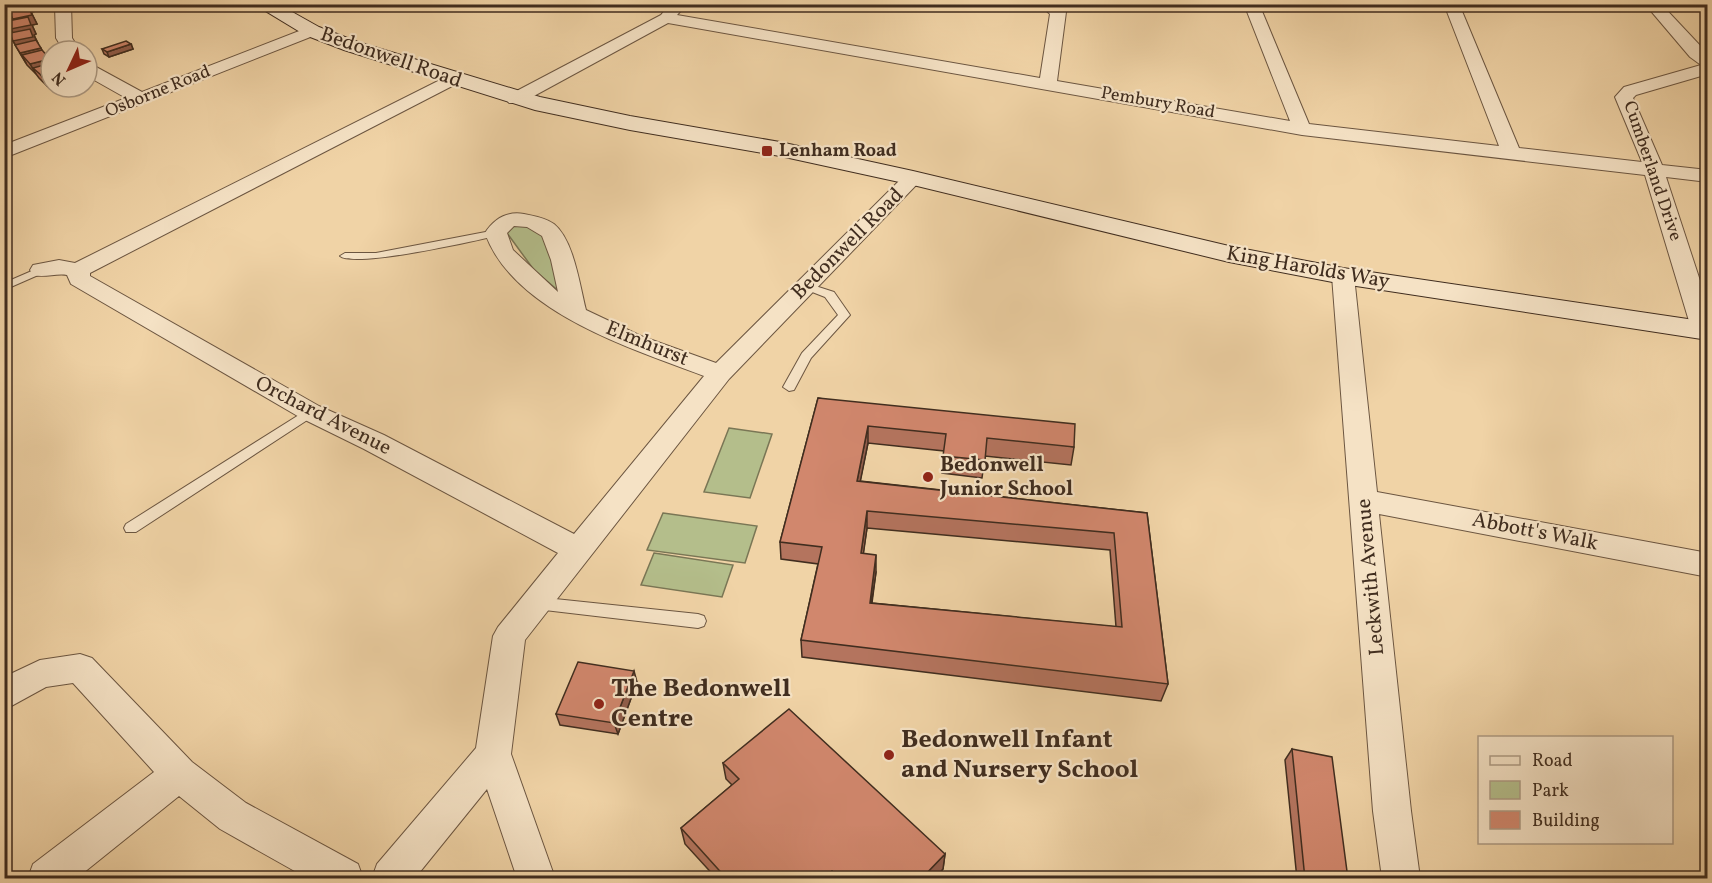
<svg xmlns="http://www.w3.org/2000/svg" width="1712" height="883" font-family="Vollkorn,serif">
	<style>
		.green { fill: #b4be8b; stroke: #7a7655; stroke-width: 1.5 }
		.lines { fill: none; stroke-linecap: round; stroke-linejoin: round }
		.lane-casing { stroke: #6c5641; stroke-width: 2 }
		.street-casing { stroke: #6c5641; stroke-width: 2 }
		.secondary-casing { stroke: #402d1f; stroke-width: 2 }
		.lane { fill: #f5e2c5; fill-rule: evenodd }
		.street { fill: #f5e2c5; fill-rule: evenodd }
		.secondary { fill: #f5e2c5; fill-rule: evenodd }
		.wall { fill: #b4745e; stroke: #402d1f; stroke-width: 1.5; fill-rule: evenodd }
		.shaded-wall { fill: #925e4c; stroke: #402d1f; stroke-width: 1.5 }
		.building { fill: #d1876d; stroke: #402d1f; stroke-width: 1.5; fill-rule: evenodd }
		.poi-dot { fill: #8f2418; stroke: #f5e2c5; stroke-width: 2 }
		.labels { text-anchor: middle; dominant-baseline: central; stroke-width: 4.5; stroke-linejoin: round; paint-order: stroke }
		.far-street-label { font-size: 18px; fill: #402d1f; stroke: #f5e2c5 }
		.far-poi-label { font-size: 18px; font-weight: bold; fill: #402d1f; stroke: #f5e2c5; text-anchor: start }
		.street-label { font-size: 21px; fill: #402d1f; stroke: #f5e2c5 }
		.poi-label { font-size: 21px; font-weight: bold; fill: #402d1f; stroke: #f5e2c5; text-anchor: start }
		.near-poi-label { font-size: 26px; font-weight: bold; fill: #402d1f; stroke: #f5e2c5; text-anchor: start }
	</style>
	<rect width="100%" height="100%" fill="#f0d3a6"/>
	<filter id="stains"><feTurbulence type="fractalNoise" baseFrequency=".00333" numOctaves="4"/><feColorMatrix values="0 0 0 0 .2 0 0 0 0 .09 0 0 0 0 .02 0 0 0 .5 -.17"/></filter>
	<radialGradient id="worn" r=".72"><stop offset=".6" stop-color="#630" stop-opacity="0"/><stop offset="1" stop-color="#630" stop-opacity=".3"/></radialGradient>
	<!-- green -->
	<path class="green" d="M513,226H527L546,238L561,293L534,270L507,233Z
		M729,428L772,434L750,498L704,492Z
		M663,513L757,526L745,563L647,550Z
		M654,553L733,565L722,597L641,585Z"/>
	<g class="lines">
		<defs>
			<path id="lane" d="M496,230L501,233L500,235C475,241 355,268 340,256L345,253H376Z
				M41,267L45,268V272L4,290V283Z
				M806,283L834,292L850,315L811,358L794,390L789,391L783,387L802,353L838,315L825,297L802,288V284Z
				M310,408L317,412L315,415L136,532H126L124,528L126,524Z
				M536,597L698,614L704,616L706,621L704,626L698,628L536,609L530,607L528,603L530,599Z"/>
			<path id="street" d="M26,4H71L72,38L80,51H64L56,38L55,6L4,19V9Z
				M670,4L686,5L677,15L1040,78L1050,14L1039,4H1057L1066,12L1057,81L1290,121L1244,4H1259L1309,124L1499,146L1444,4H1459L1519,148L1642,162L1615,97L1624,87L1701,65L1690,57L1645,4H1661L1708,54V74L1636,95L1633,98L1662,165L1708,170V182L1666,177L1708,305V338L1696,336L1692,331L1645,175L1302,135L668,23L521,103H509L506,99L509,95L661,15Z
				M312,26L318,28L320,31L318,34L4,158V145L126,98L87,76V62L142,92Z
				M452,74L458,75L461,79L458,83L90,273V276L319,406L384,435L574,534L704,376C632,349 513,312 485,233C494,219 507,211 524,214C534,216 546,218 554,224C574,240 580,287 586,310L641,336L716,363L906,174H920L923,178L729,379L525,640L511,754L555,878H517L487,789L415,878H372L377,864L476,748L493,636L498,627L558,553L364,449L301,418L71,284L67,275C56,273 45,278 33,275L30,270L33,265L59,260L75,263ZM514,226L527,227L542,236L551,260L558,292L513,250L507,233Z
				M1343,269L1351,271L1354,276L1377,492L1708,553V577L1379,514L1411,811L1420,878H1382L1373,811L1332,276L1335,271Z
				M80,654L92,658L192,762L246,803L358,864L363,878H307L220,829L179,796L77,878H28L33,864L154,772L73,683L46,687L4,710V677L40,660Z"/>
			<path id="secondary" d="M254,4H278L319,27L358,42L540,97L630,116L780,142L913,171L1229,246L1343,268L1708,322V340L1343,284L1229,262L913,185L780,156L630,130L535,110L344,50L305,35Z"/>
		</defs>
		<!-- lane casing -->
		<use href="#lane" class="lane-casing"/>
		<!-- street casing -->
		<use href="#street" class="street-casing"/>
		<!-- secondary casing -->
		<use href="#secondary" class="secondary-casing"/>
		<!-- lane -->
		<use href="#lane" class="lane"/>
		<!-- street -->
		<use href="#street" class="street"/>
		<!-- secondary -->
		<use href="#secondary" class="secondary"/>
	</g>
	<!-- wall -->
	<path class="wall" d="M27,4L37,24L32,25L36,34L34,35L38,43L47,86L39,78L36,74L27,65L21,55L13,41V33L11,29L9,21L4,13Z
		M131,44L133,49L109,57L104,54L102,49Z
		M818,398L1074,447L1071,465L985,456L982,478L942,473L944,451L868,443L860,481L1147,513L1168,684L1161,701L802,657L801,640L818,564L781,559L780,542ZM867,528L1110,550L1116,627L872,603L876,572L863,554Z
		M637,682L618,734L560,725L556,714Z
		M1292,749L1348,879H1297L1285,760Z
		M723,763L945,854L943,869L934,879H717L685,844L681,828L732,785L726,779Z"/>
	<!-- shaded-wall -->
	<path class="shaded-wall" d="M27,4L37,24L32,25L36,34L34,35L39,47L19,51L13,41L16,39L11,29L10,23L5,13Z
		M131,44L133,49L109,57L107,52Z
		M41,48L46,58L22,55L26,63L20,53Z
		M50,59L51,70L33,68L36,74L30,64Z
		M51,73V84L47,86L41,75Z
		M868,426V443L857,498V481Z
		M867,511V528L861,571V553Z
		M876,555V572L869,620L870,603Z
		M634,671L637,682L618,734L614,723Z
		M945,854L943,869L934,879H921Z
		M832,871L833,879H825Z"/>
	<!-- building -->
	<path class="building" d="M25,4H27L32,15L13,19L9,12L4,13V9Z
		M28,17L31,25L11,29L8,21Z
		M30,29L33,37L13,41L10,33Z
		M36,40L41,48L20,53L15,45Z
		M126,41L131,44L107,52L102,49Z
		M42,50L50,59L30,64L22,55Z
		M51,63V73L41,75L33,68Z
		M818,398L1075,424L1074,447L987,438L985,460L943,456L946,434L868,426L857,481L1147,513L1168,684L801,640L822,547L780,542ZM867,511L1114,533L1122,627L870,603L876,555L861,553Z
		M578,662L634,671L614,723L556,714Z
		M789,709L945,854L921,879H839L832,871L825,879H727L681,828L739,779L723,763Z
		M1292,749L1332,757L1348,879H1305Z"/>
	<!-- markers -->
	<g class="poi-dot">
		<rect x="761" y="145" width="12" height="12" rx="3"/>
		<circle cx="928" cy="477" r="6"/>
		<circle cx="599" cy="704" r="6"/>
		<circle cx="889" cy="755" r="6"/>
	</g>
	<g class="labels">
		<!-- far-street labels -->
		<g class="far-street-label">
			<text transform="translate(158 92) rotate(-22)">Osborne Road</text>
			<text transform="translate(1158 103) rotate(10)">Pembury Road</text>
			<text transform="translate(1652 171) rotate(71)">Cumberland Drive</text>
		</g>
		<!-- far-poi labels -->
		<g class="far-poi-label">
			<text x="779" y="151">Lenham Road</text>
		</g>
		<!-- street labels -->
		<g class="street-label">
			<text transform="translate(391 58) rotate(19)">Bedonwell Road</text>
			<text transform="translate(848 244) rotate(-45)">Bedonwell Road</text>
			<text transform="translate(1308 268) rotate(10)">King Harolds Way</text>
			<text transform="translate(647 344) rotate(22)">Elmhurst</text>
			<text transform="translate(323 416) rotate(27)">Orchard Avenue</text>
			<text transform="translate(1535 532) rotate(11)">Abbott's Walk</text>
			<text transform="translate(1371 577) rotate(-95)">Leckwith Avenue</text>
		</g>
		<!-- poi labels -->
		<g class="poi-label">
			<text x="940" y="465">Bedonwell<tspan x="940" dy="24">Junior School</tspan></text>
		</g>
		<!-- near-poi labels -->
		<g class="near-poi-label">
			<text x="611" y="689">The Bedonwell<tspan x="611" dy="30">Centre</tspan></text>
			<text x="901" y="740">Bedonwell Infant<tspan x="901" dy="30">and Nursery School</tspan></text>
		</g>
	</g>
	<!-- margin -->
	<rect width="1712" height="883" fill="none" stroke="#f0d3a6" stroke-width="24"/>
	<rect x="6" y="6" width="1700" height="871" fill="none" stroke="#402d1f" stroke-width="3"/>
	<rect x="12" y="12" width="1688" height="859" fill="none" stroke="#402d1f" stroke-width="1.5"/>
	<!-- legend -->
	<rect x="1478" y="736" width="195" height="108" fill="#f5e2c5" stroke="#ad9a83" stroke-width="1.5"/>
	<rect x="1490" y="756" width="30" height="9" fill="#f5e2c5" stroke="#ad9a83" stroke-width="1.5"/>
	<text x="1532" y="766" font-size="18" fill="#402d1f">Road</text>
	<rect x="1490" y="781" width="30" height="18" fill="#b4be8b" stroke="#ad9a83" stroke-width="1.5"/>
	<text x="1532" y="796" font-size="18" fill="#402d1f">Park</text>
	<rect x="1490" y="811" width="30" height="18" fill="#d1876d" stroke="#ad9a83" stroke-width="1.5"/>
	<text x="1532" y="826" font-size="18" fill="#402d1f">Building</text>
	<!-- north arrow -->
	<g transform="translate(69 69) rotate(226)"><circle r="28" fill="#f5e2c5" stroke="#ad9a83" stroke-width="1.5"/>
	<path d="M0-4.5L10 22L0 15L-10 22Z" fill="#8f2418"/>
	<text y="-9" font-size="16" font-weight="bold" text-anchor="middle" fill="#402d1f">N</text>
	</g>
	<rect width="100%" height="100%" filter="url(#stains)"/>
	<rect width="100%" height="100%" fill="url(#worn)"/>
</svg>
